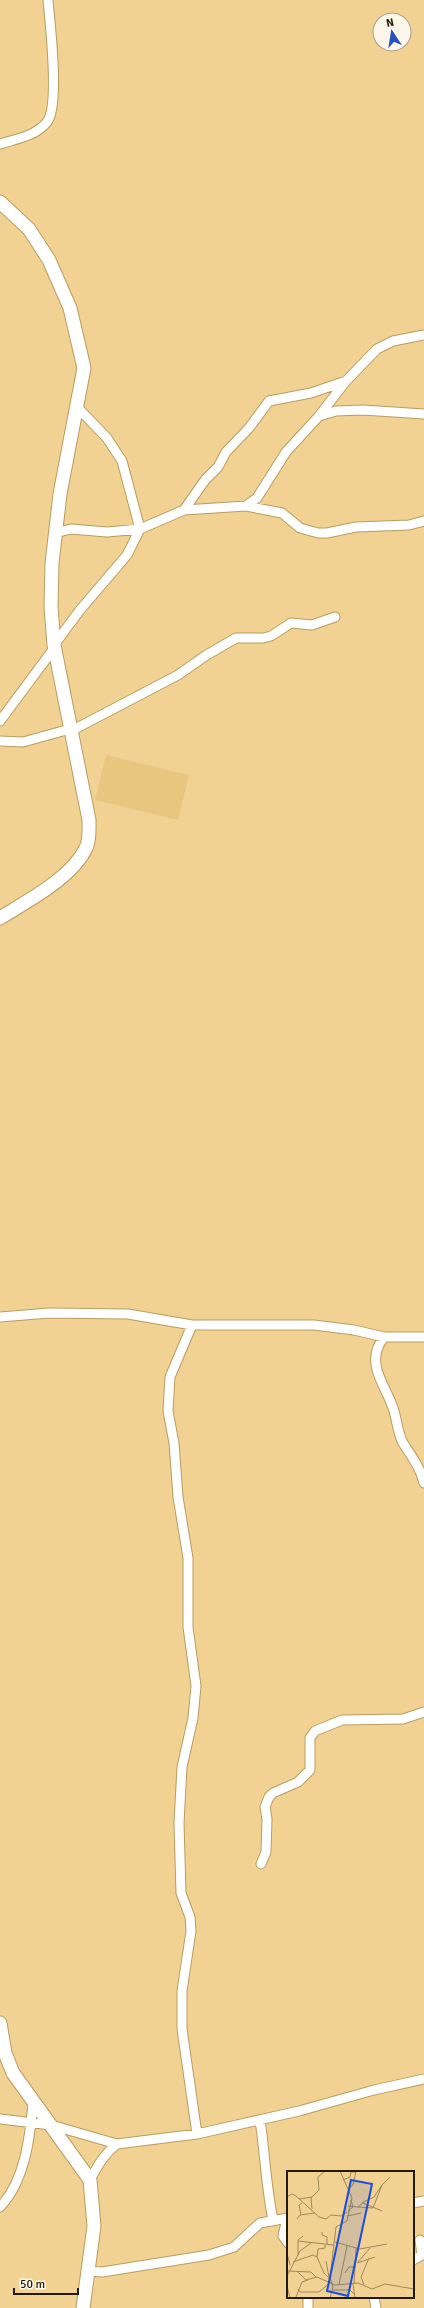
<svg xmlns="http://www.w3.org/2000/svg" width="424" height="2308" font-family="Signika,sans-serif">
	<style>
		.built { fill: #e9c680 }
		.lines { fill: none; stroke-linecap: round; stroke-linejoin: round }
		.street-casing { stroke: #ba9c5f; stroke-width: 11 }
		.secondary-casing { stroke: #ba9c5f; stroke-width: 15 }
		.street { stroke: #fff; stroke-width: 9 }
		.secondary { stroke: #fff; stroke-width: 13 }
		.inset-road { fill: none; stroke: #a08859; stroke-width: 1 }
		.view { fill: #1d4ed8; fill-opacity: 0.15; stroke: #1d4ed8; stroke-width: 2 }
		.inset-edge { fill: none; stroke: #241901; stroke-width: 2 }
	</style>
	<rect width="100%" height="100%" fill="#f2d293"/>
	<!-- built -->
	<path class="built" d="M106,755L189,775L178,820L95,800Z"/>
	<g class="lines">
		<defs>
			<path id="street" d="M0,144C16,139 36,136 47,122C60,106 50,23 48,0
				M319,416L346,381L377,349L393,341L424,335
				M246,506L282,513L300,528L318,533H327L356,527L409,525L424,521
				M184,510L205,480L218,467L226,452L249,428L269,401L311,393L346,381
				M55,533L71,529L107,532L140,529L184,510L246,506L257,498L286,452L319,416L336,411L363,410L424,414
				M54,645L80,610L127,555L140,529L122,461L107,438L77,407
				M0,721L55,647
				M71,731L178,675L205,656L236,638H263L271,636L291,623L312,625L335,617
				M0,741L23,742L70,729
				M0,1317L49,1313L128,1314L192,1325H314L354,1330L384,1337H424
				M192,1325L170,1377L168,1411L174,1443L178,1497L188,1558V1627L196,1686L193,1718L182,1767L179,1823L181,1893L190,1917L191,1931L182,1991V2029L197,2134
				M384,1337C363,1364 387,1386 394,1411C397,1421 398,1434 403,1443C412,1457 420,1467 424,1483
				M261,1864L266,1852L267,1819L265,1807L269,1797L273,1793L298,1782L310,1770V1738L315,1731L342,1720L403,1719L424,1712
				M0,2119L51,2125L117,2144L197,2134L299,2111L374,2090L424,2079
				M260,2120C265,2153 266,2187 273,2220
				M90,2180C98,2165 104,2154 117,2144
				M413,2203L424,2201
				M0,2207C25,2181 30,2137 33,2103
				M287,2218L283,2236L288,2243
				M413,2260L422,2255L420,2240
				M89,2271L102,2272L209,2255L234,2247L260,2223L288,2218
				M374,2297L376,2308
				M308,2308V2297"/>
			<path id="secondary" d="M0,202L29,229L49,260L70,308L84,368L60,494L52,563L51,607L54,645L89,820C89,828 90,840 86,848C72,878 27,901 0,918
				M0,2023L5,2053L13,2073L90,2180L94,2226L83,2308"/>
		</defs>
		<!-- street casing -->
		<use href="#street" class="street-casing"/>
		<!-- secondary casing -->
		<use href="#secondary" class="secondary-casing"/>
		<!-- street -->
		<use href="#street" class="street"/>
		<!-- secondary -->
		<use href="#secondary" class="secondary"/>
	</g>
	<!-- overview -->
	<g transform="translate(287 2171)">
		<rect width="127" height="127" fill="#f2d293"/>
		<path class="inset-road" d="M56,9L63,6L64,1H69M62,17L66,14L69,0M0,26L5,23L9,25L32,46L39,48L44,44L54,45L60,41M12,28L25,26M75,32L87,26L95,14M61,35L71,36L76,32L95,40M71,36L86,37M86,37L95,14L103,6M25,38L24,27L32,19L31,6L38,0M61,40L66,36L64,29M14,44L12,34L15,32M60,45L74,42M10,48L13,44L28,42M35,61V64L40,66V74M11,70L46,74M48,71L73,78L100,73M38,74V77L31,78L30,86L37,102L43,108M0,82L3,94M11,84V69L16,65M39,90L42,106M6,91L26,84L30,86M71,91L83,77M70,92L88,86M1,100L24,101L29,106M11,101L19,109L30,106L48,114L71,112L85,118L98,113L127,118M58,102L62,96H69M0,105L13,80L24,72M66,113L68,127M67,113L69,77M52,114L60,75M77,114L74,106L82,87M0,115L3,127M11,118L13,121H32L44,111M45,119H63L67,123M9,126L15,111L21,109M43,127L46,116L43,106L49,56L60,50L65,27L53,0"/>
		<path class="view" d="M64,9L85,13L61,125L40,120Z"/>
		<rect width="127" height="127" class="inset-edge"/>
	</g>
	<!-- north arrow -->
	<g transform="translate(392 32) rotate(348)"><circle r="19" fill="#fdf6ea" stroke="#a69e8d"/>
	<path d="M0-3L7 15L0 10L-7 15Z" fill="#2452c0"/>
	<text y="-6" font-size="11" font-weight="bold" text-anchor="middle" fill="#241901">N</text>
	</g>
	<!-- scale -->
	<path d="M14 2288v6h64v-6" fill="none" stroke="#241901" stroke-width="2"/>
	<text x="20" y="2288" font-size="12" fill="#241901" stroke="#fdf6ea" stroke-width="3" paint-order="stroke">50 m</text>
</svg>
